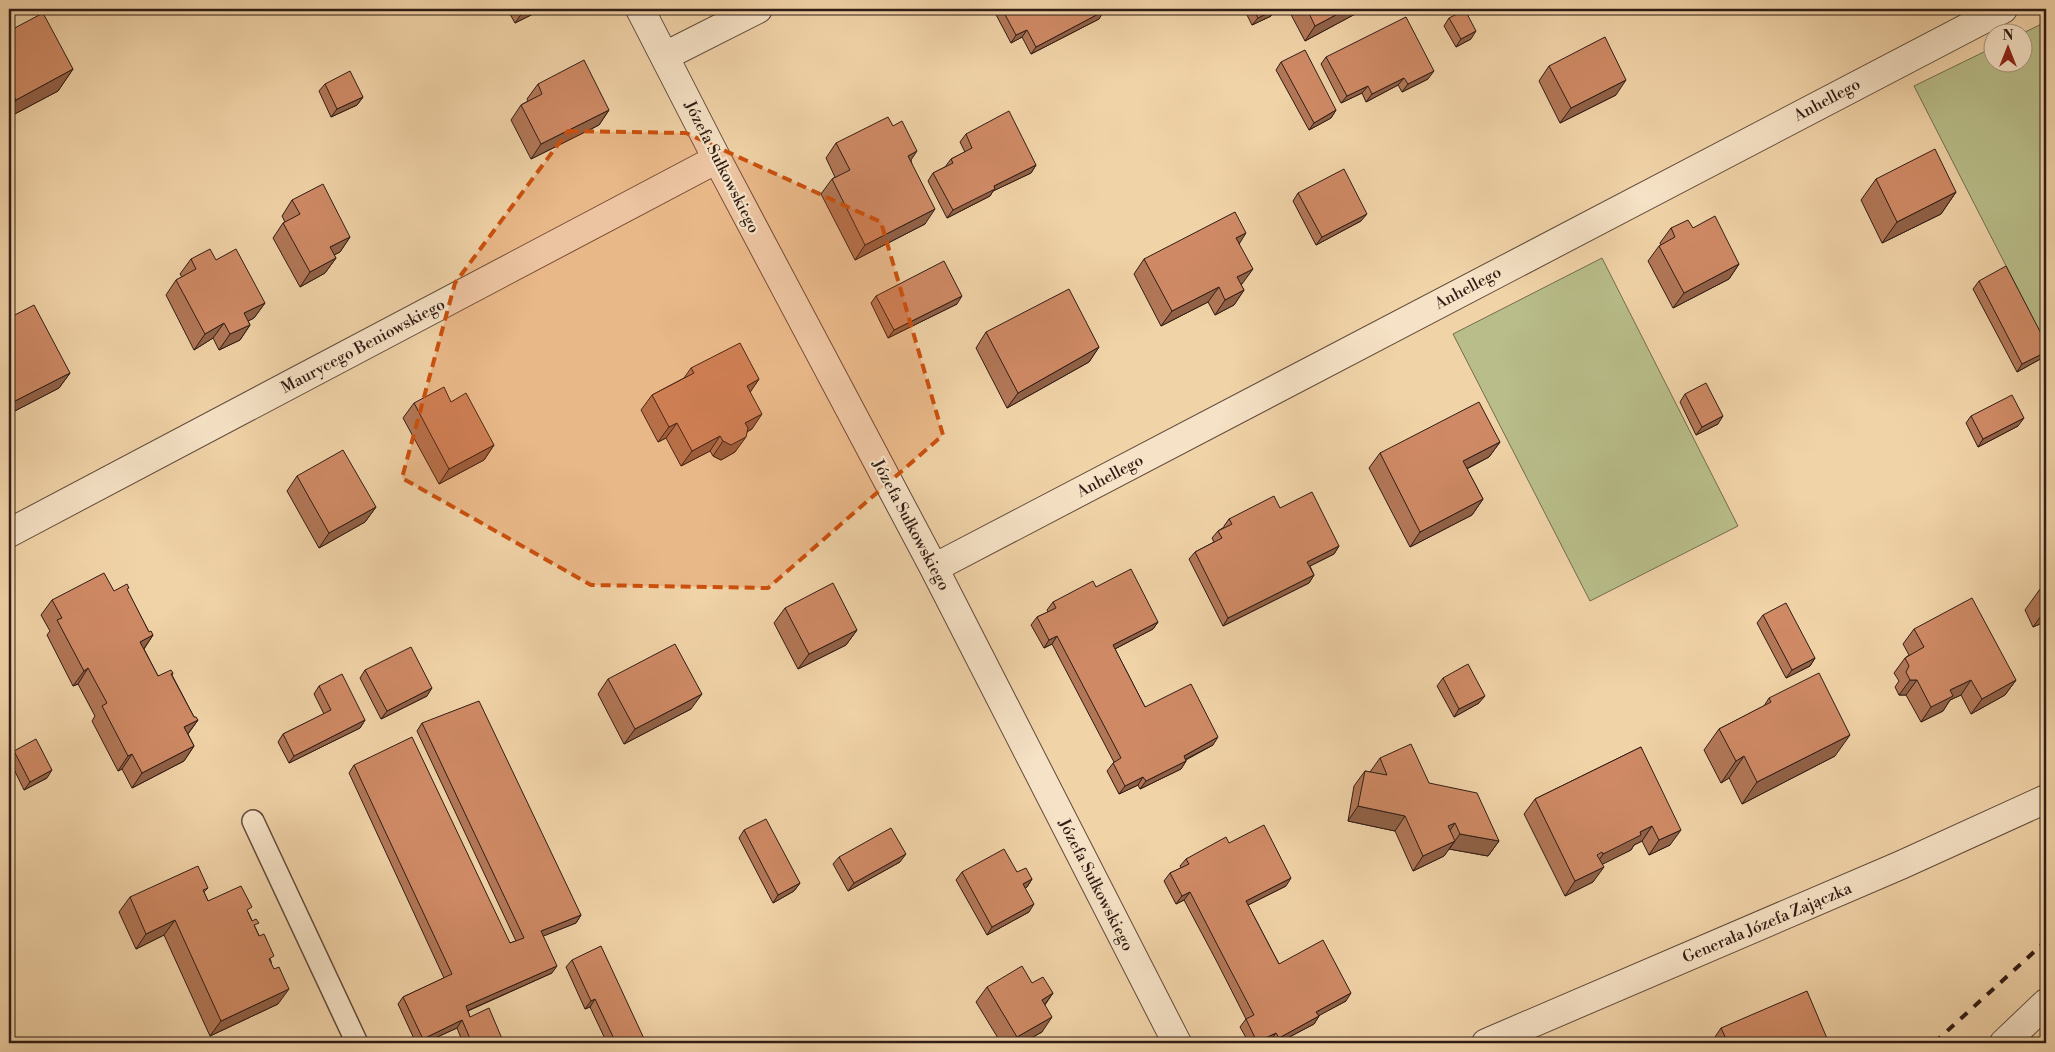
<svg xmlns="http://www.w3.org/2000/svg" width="2055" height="1052" font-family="'Libre Bodoni',serif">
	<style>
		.green { fill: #b8bd89; stroke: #746c4f }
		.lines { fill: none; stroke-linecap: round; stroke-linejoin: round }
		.service-casing { stroke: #604a3a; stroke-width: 24 }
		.minor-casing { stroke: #604a3a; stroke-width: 30 }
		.service { stroke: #f6e2c6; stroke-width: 21 }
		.minor { stroke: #f6e2c6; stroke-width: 28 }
		.rail { stroke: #301c15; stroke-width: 4; stroke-dasharray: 9 9; stroke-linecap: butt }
		.wall { fill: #b27757; stroke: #301c15 }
		.shaded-wall { fill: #916147; stroke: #301c15 }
		.building { fill: #cf8a65; stroke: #301c15 }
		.marked { fill: #cc500d; fill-opacity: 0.2; stroke: #cc500d; stroke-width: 4; stroke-dasharray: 10 6; stroke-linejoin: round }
		.labels { text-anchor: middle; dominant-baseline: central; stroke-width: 4.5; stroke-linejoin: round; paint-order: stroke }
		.street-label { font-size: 16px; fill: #301c15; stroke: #f6e2c6 }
	</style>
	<rect width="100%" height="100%" fill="#f1d3a8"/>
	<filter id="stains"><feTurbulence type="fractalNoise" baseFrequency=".004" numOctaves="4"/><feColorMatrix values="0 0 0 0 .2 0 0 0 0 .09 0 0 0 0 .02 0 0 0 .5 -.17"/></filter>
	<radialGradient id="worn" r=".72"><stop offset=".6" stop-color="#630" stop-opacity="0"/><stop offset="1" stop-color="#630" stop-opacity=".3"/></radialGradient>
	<!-- green -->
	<path class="green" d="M2046,22V344L1914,86L1992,48V62H2022L2023,33Z
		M1602,258L1738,526L1590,601L1453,334Z"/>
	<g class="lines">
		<defs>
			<path id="service" d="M253,821L357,1043"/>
			<path id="minor" d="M640,9L717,159L934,568L1177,1043
				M665,56L758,9
				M9,533L717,159
				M934,568L2003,9
				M1486,1043L1901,865L2046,799
				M2004,1043L2046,1003"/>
		</defs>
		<!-- service casing -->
		<use href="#service" class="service-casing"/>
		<!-- minor casing -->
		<use href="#minor" class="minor-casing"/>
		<!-- service -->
		<use href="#service" class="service"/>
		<!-- minor -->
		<use href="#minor" class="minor"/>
		<!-- rail -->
		<path class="rail" d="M1934,1043L2046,941"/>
	</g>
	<!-- wall -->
	<path class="wall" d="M507,9H543L515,23Z
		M993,9H1103L1099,19L1031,54L1022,37L1011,43Z
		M1244,9H1276L1271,16L1252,25Z
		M1288,9H1360L1357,13L1305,41Z
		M1449,18L1471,39L1456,47L1444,26Z
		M9,31L73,69L58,91L9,117Z
		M1326,57L1428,79L1402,92L1398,85L1366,102L1362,93L1341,103L1321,64Z
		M1281,62L1336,110L1331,118L1309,130L1276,70Z
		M1549,66L1616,95L1560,123L1539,81Z
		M325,84L363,97L357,105L331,117L319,91Z
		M538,84L609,110L599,125L531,159L511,120L521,105L528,101L527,99Z
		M966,134L1036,165L1031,173L993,191L990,196L947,218L928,181L933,173L945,167L951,159L965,152L960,142Z
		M836,143L911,160L925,224L855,260L821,194L832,179L835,177L826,158Z
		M1876,179L1956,192L1941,214L1882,243L1861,200Z
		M1298,193L1361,221L1316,245L1293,201Z
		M292,200L350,237L340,252L334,255L336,258L325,273L300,287L273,238L283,223L285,222L282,216Z
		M1671,228H1693L1739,264L1729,279L1673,308L1648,261L1659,246L1661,245L1660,243Z
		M1239,243L1242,284L1241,285L1244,290L1234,305L1215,315L1208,302L1161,326L1134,274L1144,259Z
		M191,259L216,260L265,303L254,318L248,321L250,325L240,340L219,350L213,338L194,350L166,295L176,280L182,277L180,274Z
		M1979,281L2046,352V355L2044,357L2017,372L1973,289Z
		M876,296L957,304L888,338L871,303Z
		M9,318L70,373L59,388L9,414Z
		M986,332L1099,347L1089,362L1007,408L976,348Z
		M691,368L759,379L750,392L752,429L747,432L735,452L721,460L713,456L710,451L681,466L666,438L658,442L641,410L652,395L684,378Z
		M1685,394L1718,424L1696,435L1680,402Z
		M451,402L494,445L484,460L439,484L403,418L414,403Z
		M1971,416L2018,426L1978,447L1966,423Z
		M1500,442L1489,457L1467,469L1483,499L1472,515L1410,547L1369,468L1380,453Z
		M297,476L376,507L365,522L319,548L287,491Z
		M1280,508L1339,546L1334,554L1310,566L1314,575L1309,583L1223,626L1189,559L1195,552L1214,542L1212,538L1218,531L1224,527V526L1229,519Z
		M2046,585V631L2042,623L2033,627L2025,610L2040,589Z
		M1096,587L1158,622L1153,629L1115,649L1145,707L1213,745L1186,760V761L1181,769L1140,789L1138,785L1119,794L1107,771L1114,762L1052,644L1044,648L1031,625L1037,617L1048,612L1047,610L1053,602Z
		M127,590L149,632L153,635L144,649L158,676L173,673L172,675L194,717L198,720L188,734L194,746L184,761L132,788L122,769L118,771L92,721L95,716L78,684L73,686L47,635L50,631L41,615L52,600Z
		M785,608L857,630L846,645L798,669L774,623Z
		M1763,615L1815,658L1810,666L1786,678L1757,623Z
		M1914,629L2016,680L2005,695L1971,714L1961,695L1950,700L1943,711L1921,722L1906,695H1899L1895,687L1899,681L1894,673L1905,658L1909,655L1903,644Z
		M365,670L427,696L381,719L360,678Z
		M1443,678L1479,703L1454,717L1437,686Z
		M608,679L691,709L624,744L598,694Z
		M319,686L365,720L360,728L289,763L278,742L283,734L324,714L314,694Z
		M1769,698L1835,756L1742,804L1729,778L1721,783L1704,750L1719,729L1764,706Z
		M422,723L581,915L576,923L543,936L552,973L468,1011L470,1017L503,1041L502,1043H463L457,1028L424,1043H416L398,1004L403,997L444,978L349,773L354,765L510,943L516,941L417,731Z
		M1641,747L1670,845L1649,855L1642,841L1634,845L1631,850L1602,864L1593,882L1565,896L1524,814L1535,799Z
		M14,751L47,778L24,790L9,759Z
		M1380,758L1429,783L1499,841L1488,856L1449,849L1444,856L1413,871L1395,831L1348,821L1354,786L1365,771L1370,772Z
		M744,830L800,883L794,891L773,903L739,838Z
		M1229,843L1286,886L1248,905L1279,964L1346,1001L1319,1015V1016L1314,1024L1278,1043H1272L1270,1041L1265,1043H1249L1240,1027L1246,1019L1217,962L1184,900L1176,904L1164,881L1170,873L1181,868L1180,866L1186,859Z
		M839,857L900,862L848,891L833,864Z
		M962,872H1017L1032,879L1027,887L1025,888L1029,912L987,935L956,880Z
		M208,888L204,892L208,901L248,912L271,961L278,1004L210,1036L164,935L136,949L119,912L130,897Z
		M572,960L646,1043H607L590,1007L585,1009L566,967Z
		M987,987L1053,993L1045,1005L1042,1032L1022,1043H1001L976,1002Z
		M1721,1028L1829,1043H1711Z"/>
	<!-- shaded-wall -->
	<path class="shaded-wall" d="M525,9H543L515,23Z
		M1276,9L1271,16L1252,25L1258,18Z
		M1347,9H1360L1357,13L1305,41L1315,26Z
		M1104,11L1099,19L1031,54L1036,47Z
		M1027,30L1022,37L1011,43L1016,35Z
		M1476,31L1471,39L1456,47L1461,39Z
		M73,69L58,91L9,117V110L16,100Z
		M1434,71L1428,79L1402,92L1408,84Z
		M1404,78L1398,85L1366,102L1372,94Z
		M1626,80L1616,95L1560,123L1571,108Z
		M1368,86L1362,93L1341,103L1347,96Z
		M363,97L357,105L331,117L337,109Z
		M609,110L599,125L531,159L541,144Z
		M1336,110L1331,118L1309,130L1314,123Z
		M917,151L907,166L908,156Z
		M1036,165L1031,173L993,191L990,196L947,218L953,210L994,186Z
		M1956,192L1941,214L1882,243L1897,222Z
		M935,209L925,224L855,260L865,245Z
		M1367,214L1361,221L1316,245L1322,237Z
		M1246,233L1236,249V238Z
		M350,237L340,252L320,262L330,247Z
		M336,258L325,273L300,287L310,272Z
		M1739,264L1729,279L1673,308L1684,293Z
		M1253,269L1242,284L1226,292L1237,277Z
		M1219,287L1208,302L1161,326L1172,311Z
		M1244,290L1234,305L1215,315L1225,300Z
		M962,296L957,304L888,338L894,330Z
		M265,303L254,318L234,328L244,313Z
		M224,323L213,338L194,350L205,334Z
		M250,325L240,340L219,350L230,334Z
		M1099,347L1089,362L1007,408L1018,393Z
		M2046,352V355L2044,357L2017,372L2022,364Z
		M70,373L59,388L9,414V409L13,402Z
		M759,379L749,394L747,386Z
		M762,414L752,429L735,438L745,423Z
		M1723,416L1718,424L1696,435L1702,427Z
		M2024,418L2018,426L1978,447L1983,439Z
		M677,423L666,438L658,442L669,427Z
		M720,436L710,451L681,466L692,451Z
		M746,437L735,452L721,460L713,456L723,441Z
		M1500,442L1489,457L1452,476L1463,461Z
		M494,445L484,460L439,484L449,469Z
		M1483,499L1472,515L1410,547L1420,532Z
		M376,507L365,522L319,548L329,533Z
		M1339,546L1334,554L1302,570L1307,562Z
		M1314,575L1309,583L1223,626L1228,618Z
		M2046,609V617L2042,623L2033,627Z
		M1158,622L1153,629L1107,653L1113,645Z
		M857,630L846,645L798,669L809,654Z
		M153,635L143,650L140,642Z
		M1057,636L1052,644L1044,648L1049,640Z
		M1815,658L1810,666L1786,678L1792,670Z
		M88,668L78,684L73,686L84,671Z
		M1910,680H1917L1906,695H1899Z
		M1971,680L1961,695L1950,700L1943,711L1921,722L1931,707L1950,690Z
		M2016,680L2005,695L1971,714L1982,699Z
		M432,688L427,696L381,719L387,711Z
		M702,694L691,709L624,744L635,729Z
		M1485,696L1479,703L1454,717L1459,709Z
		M198,720L187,735L184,727Z
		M365,720L360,728L289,763L294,756Z
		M1850,735L1835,756L1742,804L1757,782Z
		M1218,737L1213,745L1178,763L1184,756Z
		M194,746L184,761L132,788L142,773Z
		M132,754L122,769L118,771L128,756Z
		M1744,756L1729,778L1721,783L1736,761Z
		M1186,761L1181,769L1140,789L1146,781Z
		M52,770L47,778L24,790L30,782Z
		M1143,777L1138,785L1119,794L1125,786Z
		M1358,806L1405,816L1395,831L1348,821Z
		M1455,823L1445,838L1448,826Z
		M1652,826L1642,841L1634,845L1631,850L1593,869L1603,854L1640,832Z
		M1681,830L1670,845L1649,855L1659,840Z
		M1460,834L1499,841L1488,856L1449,849Z
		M1455,841L1444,856L1413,871L1423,856Z
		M906,854L900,862L848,891L854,883Z
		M1604,867L1593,882L1565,896L1575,881Z
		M1291,878L1286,886L1240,909L1246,901Z
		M1032,879L1027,887L1018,892L1023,884Z
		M800,883L794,891L773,903L778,895Z
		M1190,892L1184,900L1176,904L1182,896Z
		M1034,904L1029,912L987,935L992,927Z
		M581,915L576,923L536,939L541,931Z
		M175,920L164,935L136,949L146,934Z
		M557,966L552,973L460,1014L466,1006Z
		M289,989L278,1004L210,1036L221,1021Z
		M1053,993L1042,1008V1000Z
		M1351,993L1346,1001L1311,1020L1316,1012Z
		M595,999L590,1007L585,1009L591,1001Z
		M1319,1016L1314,1024L1278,1043H1275L1279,1038Z
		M1052,1017L1042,1032L1022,1043H1013L1017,1037Z
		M462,1020L457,1028L424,1043H420L423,1039Z
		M1276,1033L1270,1041L1265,1043H1257V1042Z"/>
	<!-- building -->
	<path class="building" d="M1002,9H1103L1104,11L1036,47L1027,30L1016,35Z
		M1253,9H1276L1258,18Z
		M1307,9H1347L1315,26Z
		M1465,10L1476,31L1461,39L1449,18Z
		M43,13L73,69L16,100L9,87V31Z
		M1406,17L1434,71L1408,84L1404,78L1372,94L1368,86L1347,96L1326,57Z
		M1605,37L1626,80L1571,108L1549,66Z
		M1305,50L1336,110L1314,123L1281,62Z
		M584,60L609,110L541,144L521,105L542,94L538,84Z
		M350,71L363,97L337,109L325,84Z
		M1009,111L1036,165L994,186L995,189L953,210L933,173L953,163L951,159L972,148L966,134Z
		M888,117L893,126L902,121L917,151L908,156L935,209L865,245L832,179L850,170L836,143Z
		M1935,149L1956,192L1897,222L1876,179Z
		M1344,169L1367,214L1322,237L1298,193Z
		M323,184L350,237L330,247L336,258L310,272L283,223L300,214L292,200Z
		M1235,212L1246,233L1236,238L1253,269L1237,277L1244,290L1225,300L1219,287L1172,311L1144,259Z
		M1715,216L1739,264L1684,293L1659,246L1675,237L1671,228L1688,220L1693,228Z
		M210,249L216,260L236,249L265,303L244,313L250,325L230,334L224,323L205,334L176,280L196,269L191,259Z
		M944,261L962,296L894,330L876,296Z
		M2006,266L2046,343V352L2022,364L1979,281Z
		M1069,289L1099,347L1018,393L986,332Z
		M34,305L70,373L13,402L9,393V318Z
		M740,343L759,379L747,386L762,414L745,423L748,428L746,437L731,445L723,441L720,436L692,451L677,423L669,427L652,395L694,373L691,368Z
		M1706,383L1723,416L1702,427L1685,394Z
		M444,387L451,402L466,393L494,445L449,469L414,403Z
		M2012,395L2024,418L1983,439L1971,416Z
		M1479,402L1500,442L1463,461L1483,499L1420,532L1380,453Z
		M343,450L376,507L329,533L297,476Z
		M1312,492L1339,546L1307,562L1314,575L1228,618L1195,552L1222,538L1218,531L1232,524L1229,519L1274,496L1280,508Z
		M1131,569L1158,622L1113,645L1145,707L1191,684L1218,737L1184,756L1186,761L1146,781L1143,777L1125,786L1113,763L1121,758L1057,636L1049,640L1037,617L1056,608L1053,602L1093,581L1096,587Z
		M104,573L114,591L127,584L129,588L127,589L149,632L151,631L153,635L140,642L158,676L171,670L173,673L171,674L194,717H196L198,720L184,727L194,746L142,773L132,754L128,756L102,706L107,703L88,668L84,671L57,620L62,618L52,600Z
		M833,583L857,630L809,654L785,608Z
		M2046,585V602L2040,589Z
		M1972,598L2016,680L1982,699L1971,680L1950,690L1953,696L1931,707L1917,680H1910L1906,672L1909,666L1905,658L1924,647L1914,629Z
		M1786,603L1815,658L1792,670L1763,615Z
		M675,644L702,694L635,729L608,679Z
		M411,647L432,688L387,711L365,670Z
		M1468,664L1485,696L1459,709L1443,678Z
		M1819,673L1850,735L1757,782L1744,756L1736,761L1719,729L1771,702L1769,698Z
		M342,674L365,720L294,756L283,734L331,710L319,686Z
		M479,701L581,915L541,931L557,966L466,1006L470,1017L489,1008L503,1041L498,1043H472L462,1020L423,1039L403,997L452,974L354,765L412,737L510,943L524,938L422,723Z
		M36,739L52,770L30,782L14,751Z
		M1411,744L1429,783L1477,793L1499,841L1460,834L1455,823L1448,826L1455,841L1423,856L1405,816L1358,806L1365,771L1387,775L1380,758Z
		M1641,747L1681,830L1659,840L1652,826L1640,832L1641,835L1603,854L1602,852L1597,855L1604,867L1575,881L1535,799Z
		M766,819L800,883L778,895L744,830Z
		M1264,825L1291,878L1246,901L1279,964L1323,940L1351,993L1316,1012L1319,1016L1279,1038L1276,1033L1257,1042L1246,1019L1254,1015L1222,954L1190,892L1182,896L1170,873L1189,864L1186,859L1226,837L1229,843Z
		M891,828L906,854L854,883L839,857Z
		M1004,849L1017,872L1026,868L1032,879L1023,884L1034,904L992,927L962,872Z
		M198,866L208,888L203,890L208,901L241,886L252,907L247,910L252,921L256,919L259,923L254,925L259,936L264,934L274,956L269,959L274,969L279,967L289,989L221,1021L175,920L146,934L130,897Z
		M601,946L646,1043H616L595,999L591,1001L572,960Z
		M1022,966L1032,983L1043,977L1053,993L1042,1000L1052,1017L1017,1037L987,987Z
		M1807,991L1829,1043H1728L1721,1028Z
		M9,1024L12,1031L9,1033Z
		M1626,1038L1628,1043H1615Z"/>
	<!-- marked area -->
	<path class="marked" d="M568,131L686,133L881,222L943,435L768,588L591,585L402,478L455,283Z"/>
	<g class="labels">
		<!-- street labels -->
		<g class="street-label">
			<text transform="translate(1827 100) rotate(-28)">Anhellego</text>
			<text transform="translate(722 167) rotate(63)">Józefa Sułkowskiego</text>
			<text transform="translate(1468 288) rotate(-28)">Anhellego</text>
			<text transform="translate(363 346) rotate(-28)">Maurycego Beniowskiego</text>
			<text transform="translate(1110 476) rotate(-28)">Anhellego</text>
			<text transform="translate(911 525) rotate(62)">Józefa Sułkowskiego</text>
			<text transform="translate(1096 885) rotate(63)">Józefa Sułkowskiego</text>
			<text transform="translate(1767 923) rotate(-23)">Generała Józefa Zajączka</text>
		</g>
	</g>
	<!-- margin -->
	<rect width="2055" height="1052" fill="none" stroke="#f1d3a8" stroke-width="30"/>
	<rect x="10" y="10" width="2035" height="1032" fill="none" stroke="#301c15" stroke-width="2.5"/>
	<rect x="15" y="15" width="2025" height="1022" fill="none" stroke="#301c15"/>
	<!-- north arrow -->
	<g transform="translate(2008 48)"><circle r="24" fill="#f6e2c6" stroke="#a7937f"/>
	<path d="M0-4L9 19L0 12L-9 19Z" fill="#8f2418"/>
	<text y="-8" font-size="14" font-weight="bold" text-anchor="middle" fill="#301c15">N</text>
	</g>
	<rect width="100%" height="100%" filter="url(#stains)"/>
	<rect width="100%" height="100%" fill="url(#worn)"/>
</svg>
